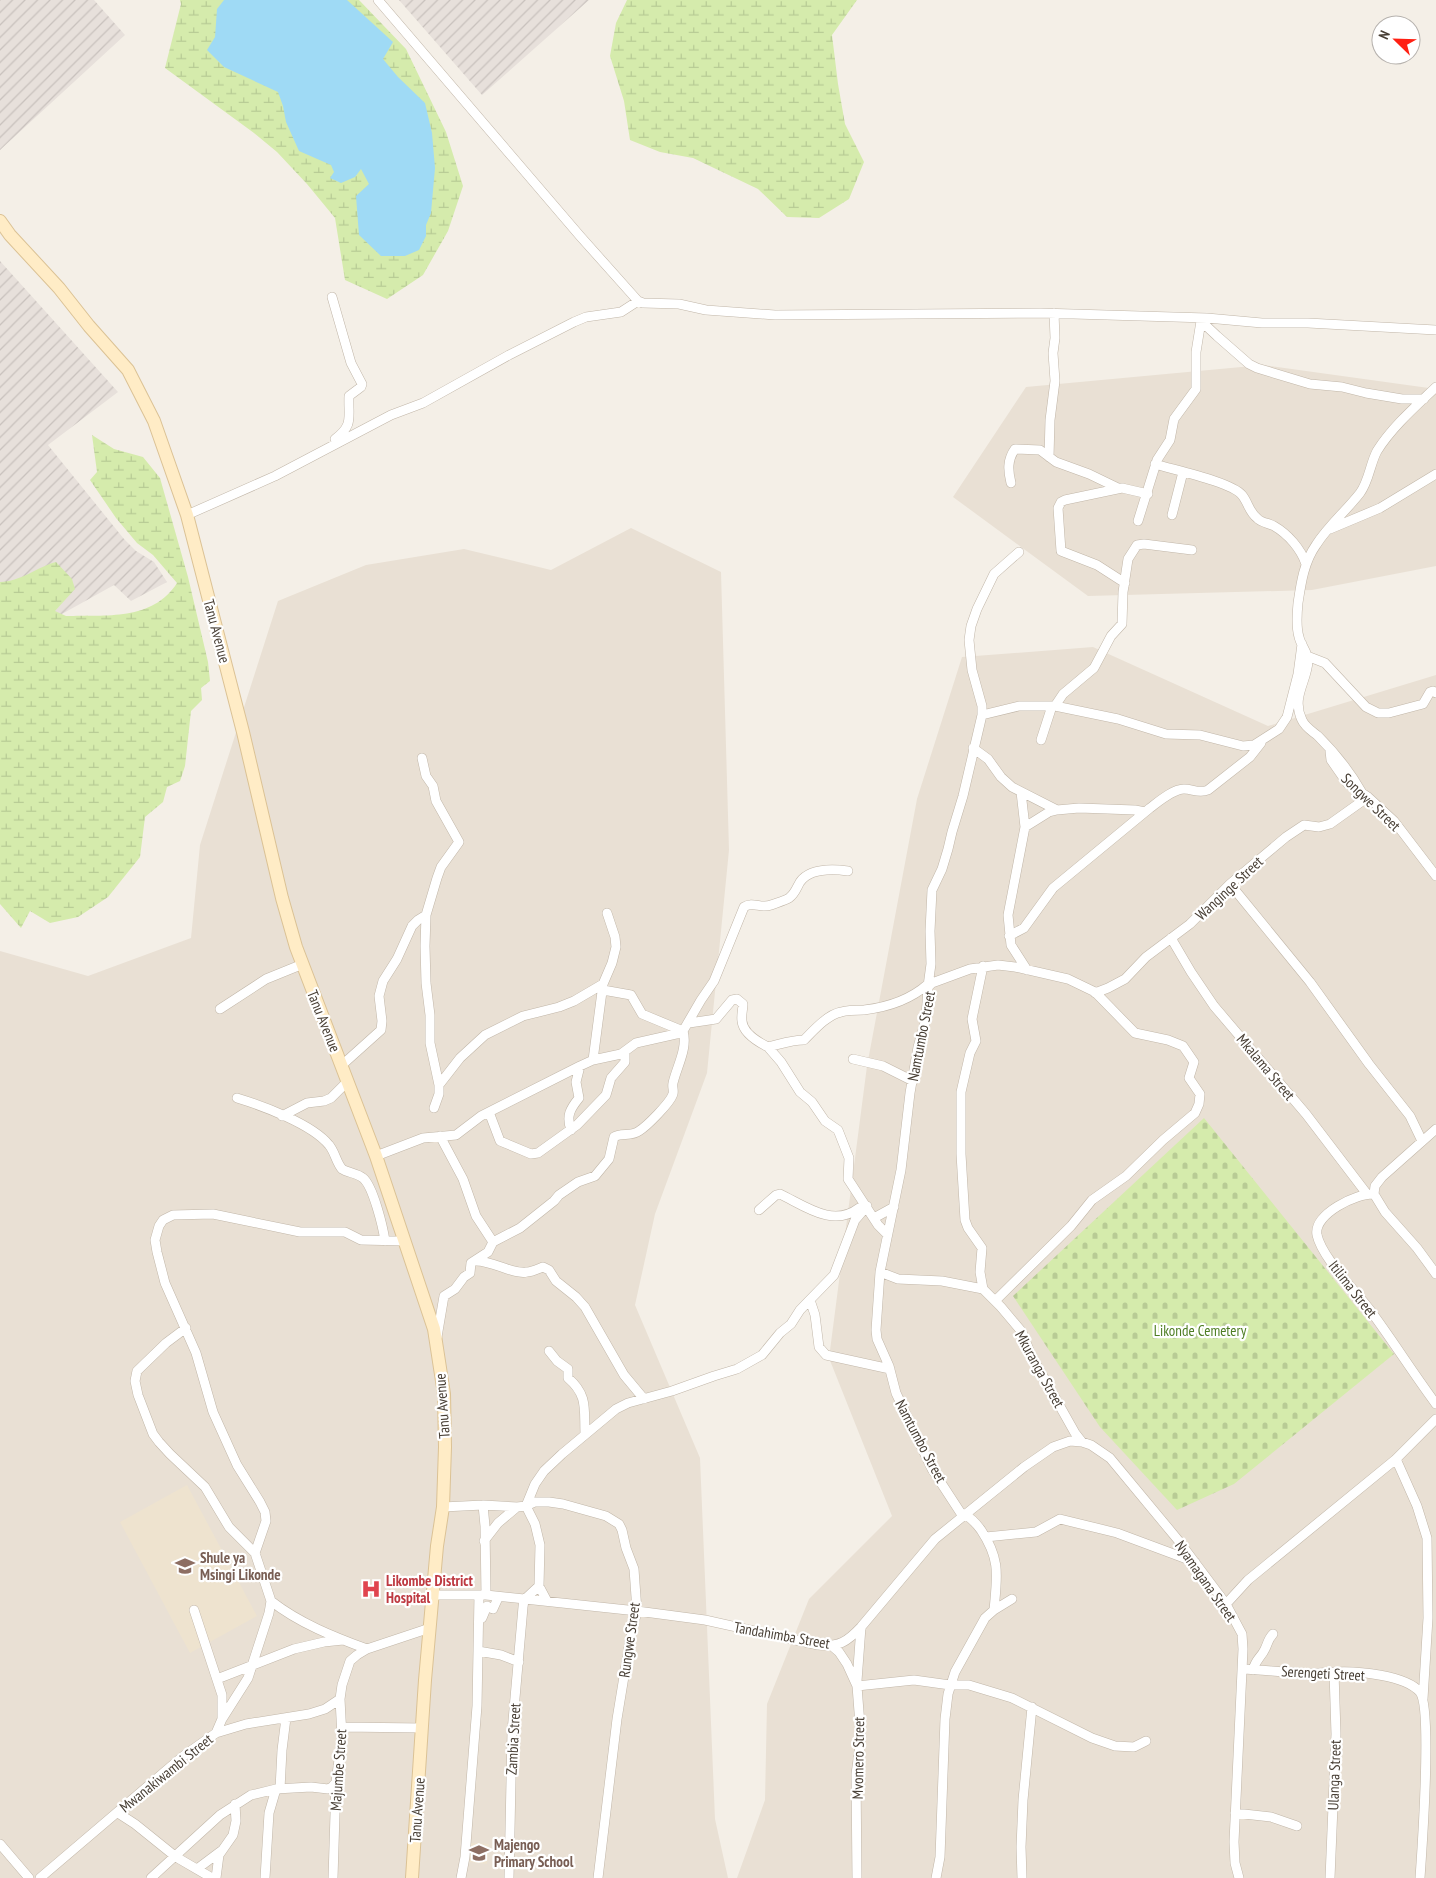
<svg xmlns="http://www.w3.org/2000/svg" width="1436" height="1878" font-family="'PT Sans Narrow',sans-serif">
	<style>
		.residential { fill: #e9e0d4 }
		.industrial { fill: url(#industrial-furrows) }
		.education { fill: #eee3cf }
		.wetland { fill: url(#wetland-marsh) }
		.cemetery { fill: url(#cemetery-stones) }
		.water { fill: #9fdaf5 }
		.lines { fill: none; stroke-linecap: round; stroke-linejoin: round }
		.street-casing { stroke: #c1b6a8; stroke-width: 10 }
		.secondary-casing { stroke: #dbc295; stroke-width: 14 }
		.street { stroke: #fff; stroke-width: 9 }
		.secondary { stroke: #ffecc6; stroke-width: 12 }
		.labels { text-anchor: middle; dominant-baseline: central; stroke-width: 4.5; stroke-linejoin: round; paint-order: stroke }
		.street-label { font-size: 15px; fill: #483f35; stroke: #fff }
		.park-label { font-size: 15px; fill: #4f7e24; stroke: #fff }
		.education-label { font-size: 15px; font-weight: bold; fill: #785e54; stroke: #fff; text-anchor: start }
		.health-label { font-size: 15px; font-weight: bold; fill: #be3a42; stroke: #fff; text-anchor: start }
	</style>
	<defs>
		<pattern id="industrial-furrows" width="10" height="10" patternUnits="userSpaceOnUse" patternTransform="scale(1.25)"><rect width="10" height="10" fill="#e7e0db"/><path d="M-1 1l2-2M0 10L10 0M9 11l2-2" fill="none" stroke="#c8c1bd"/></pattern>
		<pattern id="wetland-marsh" width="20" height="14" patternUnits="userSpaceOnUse" patternTransform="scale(1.25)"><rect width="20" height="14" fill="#d5ebac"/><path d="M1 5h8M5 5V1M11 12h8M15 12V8" fill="none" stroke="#b8cb95"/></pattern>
		<pattern id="cemetery-stones" width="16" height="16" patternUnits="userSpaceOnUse" patternTransform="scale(1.25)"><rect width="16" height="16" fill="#d5ebac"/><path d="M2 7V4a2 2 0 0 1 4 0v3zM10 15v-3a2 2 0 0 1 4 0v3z" fill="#b8cb95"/></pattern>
	</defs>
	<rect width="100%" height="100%" fill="#f4efe7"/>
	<!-- residential -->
	<path class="residential" d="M1263,365L1436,389V566L1312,590L1088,596L953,497L1026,387Z
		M631,528L721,572L729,850L707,1073L655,1214L635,1305L700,1458L715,1819L728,1878H0V951L88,976L191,938L200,845L278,601L366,565L464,549L551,570Z
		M1093,647L1268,726L1436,675V1878H737L765,1800L767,1704L809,1599L892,1516L829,1358L867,1066L917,799L962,657Z"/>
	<!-- industrial -->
	<path class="industrial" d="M0,0H94L125,35L0,150Z
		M399,0H589L482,95Z
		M0,261L118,392L48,445L124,539L136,551L154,562L167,582L131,601L114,585L35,629L0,588Z"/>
	<!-- education -->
	<path class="education" d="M187,1485L257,1616L190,1653L120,1522Z
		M470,1843L489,1844L487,1864L469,1862Z"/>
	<!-- wetland -->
	<path class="wetland" d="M180,0H359L406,49L446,132L463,186L448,231L423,275L387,299L345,280L335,218L307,184L277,152L254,133L165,68L181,4Z
		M627,0H857L832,35L838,84L845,124L864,162L849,199L819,218L787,217L758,189L693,158L660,152L630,140L624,101L610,56L616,23Z
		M92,435L114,449L143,457L160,478L188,577L208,662L210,681L201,688L202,700L191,711L185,766L180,781L167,787L163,802L145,817L140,857L108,897L78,917L50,923L30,911L21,928L0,904V582C20,582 37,567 56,562L72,579L75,589L55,611L66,616C105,615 153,621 177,583L153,555L137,543L116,518L90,480L97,472Z"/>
	<!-- cemetery -->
	<path class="cemetery" d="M1204,1118L1394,1354L1234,1484L1177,1510L1100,1427L1013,1296Z"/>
	<!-- water -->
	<path class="water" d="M224,0H347L393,42L383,59L398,77L425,103L432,133L435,168L431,213L426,225V236L419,250L405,256H381L359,235L356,196L369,184L361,169L355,177L341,183L330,178L334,172L331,165L299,151L286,122L283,106L278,92L224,67L207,50L215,37L217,9Z"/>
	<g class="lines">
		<defs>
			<path id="street" d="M378,0L580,236L638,301L643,303L679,304L706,310L775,315L1040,313L1207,318L1262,323H1308L1436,330
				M332,297L351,363L362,384L361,387L349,396C348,417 354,425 335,439
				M1201,321L1217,336L1249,364L1257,368L1310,384L1342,387L1366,393L1402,399H1424
				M1049,457L1050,420L1055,381L1053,353L1055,338L1054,313
				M1155,464C1174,470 1231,482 1242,495C1248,502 1249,512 1257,518C1261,523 1269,523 1274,526C1288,534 1301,549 1306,564
				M1011,483C1008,471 1007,460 1015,449L1040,450L1056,462L1089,474L1118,488
				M187,515L275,476L391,415L423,403L509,355L574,322L586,317L621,312L638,301
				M1172,515L1183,472
				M1138,521L1157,460L1170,440L1174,419L1196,389V352L1201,321L1203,318
				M1330,529L1380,508L1436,474
				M1125,583L1097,565L1061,551L1058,508L1061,502L1065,500L1122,488L1148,494
				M1307,656L1325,663L1366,707L1378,713H1389L1423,704L1430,692L1433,691L1436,693
				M1055,706L1063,694L1094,668L1111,636L1122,624L1123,592L1128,559L1137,545L1144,544L1192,550
				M982,715L1019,706H1055L1118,719L1166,734L1200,735L1243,746L1254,745L1279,729L1287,717L1298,674L1302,644
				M1041,740L1052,706
				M973,748L988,759L1001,777L1012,787L1057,810
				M1330,751L1331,760L1347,783L1368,797L1394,821L1436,876
				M422,758L426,776L433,786L436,801L459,842L441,867L437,878L426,915L425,946L426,983L430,1015V1043L439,1085V1094L434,1108
				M1021,792L1025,827L1008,915L1011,945L1027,970
				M1362,793C1351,773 1334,752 1318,736C1312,731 1305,727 1302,720C1291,697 1307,682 1308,661C1308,652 1301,646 1299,637C1296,627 1297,613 1298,603C1301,583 1304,562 1316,545C1328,526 1346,511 1360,493C1369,481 1370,464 1377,451C1392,427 1415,407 1436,387
				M1025,827L1049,812L1057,810L1079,808L1135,810L1145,812
				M1230,884L1310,982L1369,1064L1410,1116L1422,1141
				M1009,936L1024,928L1053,888L1150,808C1158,802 1173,789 1184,789C1193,789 1199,794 1208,790L1250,757L1261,743
				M1171,938L1191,972L1214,1006L1306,1114L1367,1194
				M983,966L972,1019L976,1041L970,1053L961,1092V1154L965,1220L968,1228L982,1248L980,1272L983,1289
				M928,986L931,964L930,931L932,890L942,869L948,849L952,832L963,796L982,715V706L972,670L969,640L971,626L977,609L994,574L1019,552
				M1095,993L1108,988L1125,979L1146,957L1190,924L1230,884L1286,837L1304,825L1319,827L1330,824L1368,797
				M220,1009L266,979L303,964
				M689,1023L716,1019L732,1000L737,999L743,1004C743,1009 741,1015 742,1021C743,1033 758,1042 768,1047C781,1044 791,1040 804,1040C814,1030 827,1015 841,1012C848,1010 857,1010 864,1010C889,1007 910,1000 928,984
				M768,1047L781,1062L800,1092L812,1102L825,1121L838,1130L849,1158L848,1179L878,1225L887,1234
				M853,1059L883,1066L913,1081
				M593,1060L603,984L612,963L616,947L615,937L607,913
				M342,1065L381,1030L382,1021L379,996L383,981L397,959L412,926L418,920L426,915
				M439,1085L460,1058L485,1035L523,1016L559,1007L574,1001L603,984
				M237,1098C263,1106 312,1124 329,1145C335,1152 336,1162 342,1169C348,1173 357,1173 363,1178C373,1186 383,1227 385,1241
				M489,1112L500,1141L531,1154L538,1153L577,1125L606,1095L611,1078L625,1062V1051
				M282,1116L307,1103L324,1101L331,1098L348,1081
				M1436,1129L1382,1177L1375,1186L1374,1194L1385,1212L1417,1248L1436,1274
				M571,1130C566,1116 570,1109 579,1098L576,1082L580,1066
				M440,1136L463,1179L476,1216L493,1242
				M376,1156L423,1138L456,1135L481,1116L580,1066L593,1060L621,1054L636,1043L676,1034L683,1031L701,1000L714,981L744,907C753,901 761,909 771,905C776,903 784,901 789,898C795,894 797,887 800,882C810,868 833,869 848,871
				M1374,1194C1357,1193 1313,1214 1317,1235C1322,1258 1356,1291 1370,1310C1393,1341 1413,1373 1436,1404
				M759,1210L776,1195L780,1194C805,1206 833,1228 859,1208
				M874,1218L894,1207
				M476,1261C493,1261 514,1275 527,1272C532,1272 538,1269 543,1267L549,1270L556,1281L576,1297L585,1307L624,1375L644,1399
				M880,1272L898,1279L942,1281L983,1289L1001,1307L1022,1332L1031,1355L1075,1433L1082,1442
				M810,1300L815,1315L819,1347L826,1355L890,1369
				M186,1328L166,1343L137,1371L135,1381L138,1395L153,1434L159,1442L170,1454L205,1487L229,1527L255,1553
				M437,1337L444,1296L455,1289L464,1277L470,1273L471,1263L488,1252L493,1242L520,1228L554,1201L559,1195L578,1182L595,1176L609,1159L614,1137C621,1132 631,1137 639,1131C647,1126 670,1103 673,1094C674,1090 672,1087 673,1083C677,1066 688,1048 683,1031L642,1014L631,995L603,990
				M549,1351L557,1361L568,1369V1378C588,1395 584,1409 585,1433
				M1396,1459L1417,1506L1427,1538L1428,1618L1423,1699
				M483,1505L485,1526L486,1595
				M443,1507L483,1505L517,1507L526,1506L535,1502H549L563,1504L606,1516L619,1524L622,1530L626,1548L634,1569L637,1611L630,1640L617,1719L598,1878
				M964,1514C971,1518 976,1523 981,1530C1001,1560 997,1576 994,1610
				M962,1515L932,1469L896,1393L889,1366L877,1339L876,1330L880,1272L901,1170L910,1093L918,1047L926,1019L928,987L932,983L970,969L998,965L1015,967L1068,979L1095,992L1135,1033L1168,1040L1183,1046L1194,1062L1189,1078L1200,1094L1199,1104L1195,1113L1163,1140L1126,1176L1092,1200L1071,1226L995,1301
				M986,1537L1036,1532L1060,1519L1117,1533L1195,1562
				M484,1541L498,1523L517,1507
				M433,1595H486L637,1611L705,1620L818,1645C839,1647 847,1642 861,1627L935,1539L1024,1467L1053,1447L1070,1441L1082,1442L1091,1445L1110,1458L1178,1540L1226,1604L1242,1634L1243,1649L1234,1842L1235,1863L1239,1878
				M271,1601C299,1623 334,1637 367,1649
				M547,1601L539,1586L540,1545L535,1524L526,1506L535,1484L544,1471L562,1454L616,1409L628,1403L672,1391L714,1376L737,1369L762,1355L780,1333L791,1324L800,1310L834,1275L855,1220L867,1206
				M1226,1604L1248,1580L1396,1459L1436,1419
				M194,1610L222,1695V1718
				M482,1618L487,1606L493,1609L498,1598
				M832,1646L839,1652L847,1664L857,1686L861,1738L856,1774L857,1878
				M478,1651L501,1655L519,1662
				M1242,1669C1262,1670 1282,1672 1302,1673C1314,1674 1325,1672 1336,1672C1358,1671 1405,1675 1420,1692C1432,1708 1422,1850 1420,1878
				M1253,1670C1256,1658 1261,1658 1265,1649C1268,1643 1268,1639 1273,1634
				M217,1679L294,1649L324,1642L343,1640
				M857,1681L861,1627
				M857,1686L914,1680L950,1685H969L1012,1698L1092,1738L1115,1746L1134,1747L1146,1741
				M342,1727L422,1728
				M216,1733L222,1719L248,1678L269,1613L271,1601L255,1553L266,1521L265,1512L260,1502L237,1465L213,1412L196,1353L165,1283L157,1252L155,1240L159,1226L163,1220L173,1215L213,1214L300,1232H345L361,1240L405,1241
				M280,1789L282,1750L286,1718
				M118,1813L135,1824L176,1857L212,1878
				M1235,1813L1271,1817L1297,1826
				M0,1844L29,1878
				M197,1869L221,1851
				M40,1878L182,1757L216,1733L246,1724L309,1714L325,1709L340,1699
				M151,1878L220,1815L251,1795L276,1789L311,1787L328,1789L332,1787L336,1782
				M216,1878L219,1855L233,1835L236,1821L235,1804
				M265,1878L269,1813L276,1789
				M333,1878L336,1782L342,1737L340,1699L342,1685L350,1661L357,1655L367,1649L430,1628
				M461,1878L465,1857L477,1706L479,1595
				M509,1878L512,1732L523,1607L524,1600L539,1586
				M936,1878L940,1857L945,1719L948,1694L955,1672L985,1618L994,1610L1012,1599
				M1022,1878L1021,1847L1023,1800L1032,1707
				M1330,1878L1336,1734L1334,1672"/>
			<path id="secondary" d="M0,221L10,235L59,288L89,326L128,370L154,421L187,515L243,732L282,898L296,947L376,1156L434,1329L444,1394L445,1447L443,1507L437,1546L425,1680L412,1878"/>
		</defs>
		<!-- street casing -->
		<use href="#street" class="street-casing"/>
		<!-- secondary casing -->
		<use href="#secondary" class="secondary-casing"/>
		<!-- street -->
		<use href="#street" class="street"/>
		<!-- secondary -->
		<use href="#secondary" class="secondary"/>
	</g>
	<!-- icons -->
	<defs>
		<symbol id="school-bare" viewBox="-9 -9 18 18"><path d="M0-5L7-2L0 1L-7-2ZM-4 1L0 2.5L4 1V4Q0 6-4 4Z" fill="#8d6e63" stroke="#fff" stroke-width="2.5" paint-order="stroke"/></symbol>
		<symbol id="hospital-bare" viewBox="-9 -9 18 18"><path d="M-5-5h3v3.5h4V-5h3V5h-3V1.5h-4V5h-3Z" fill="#e0444e" stroke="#fff" stroke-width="2.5" paint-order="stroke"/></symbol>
	</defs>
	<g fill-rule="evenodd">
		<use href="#school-bare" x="171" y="1552" width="28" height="28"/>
		<use href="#hospital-bare" x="357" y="1575" width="28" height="28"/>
		<use href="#school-bare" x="465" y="1839" width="28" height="28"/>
	</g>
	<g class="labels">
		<!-- street labels -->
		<g class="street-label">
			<text transform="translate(217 631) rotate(75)">Tanu Avenue</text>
			<text transform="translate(1371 802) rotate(44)">Songwe Street</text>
			<text transform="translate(1229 888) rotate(-43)">Wanginge Street</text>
			<text transform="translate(324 1021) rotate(68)">Tanu Avenue</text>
			<text transform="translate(921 1036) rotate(-79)">Namtumbo Street</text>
			<text transform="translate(1266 1067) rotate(50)">Mkalama Street</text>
			<text transform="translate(1353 1289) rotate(52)">Itilima Street</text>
			<text transform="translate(1040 1369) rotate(61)">Mkuranga Street</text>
			<text transform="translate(442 1406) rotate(-94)">Tanu Avenue</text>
			<text transform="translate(921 1441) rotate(62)">Namtumbo Street</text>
			<text transform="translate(1206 1581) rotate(55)">Nyamagana Street</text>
			<text transform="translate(782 1635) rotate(10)">Tandahimba Street</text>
			<text transform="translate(629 1640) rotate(-82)">Rungwe Street</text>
			<text transform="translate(1323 1673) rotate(3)">Serengeti Street</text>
			<text transform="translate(513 1739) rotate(-87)">Zambia Street</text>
			<text transform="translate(858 1758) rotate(-89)">Mvomero Street</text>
			<text transform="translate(338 1770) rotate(-86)">Majumbe Street</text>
			<text transform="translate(166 1773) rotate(-39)">Mwanakiwambi Street</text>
			<text transform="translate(1334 1775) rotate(-88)">Ulanga Street</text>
			<text transform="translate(417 1810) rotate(-86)">Tanu Avenue</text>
		</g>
		<!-- park labels -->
		<g class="park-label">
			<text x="1200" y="1330">Likonde Cemetery</text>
		</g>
		<!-- education labels -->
		<g class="education-label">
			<text x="200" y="1557">Shule ya<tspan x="200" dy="17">Msingi Likonde</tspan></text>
			<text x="494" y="1844">Majengo<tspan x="494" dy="17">Primary School</tspan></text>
		</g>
		<!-- health labels -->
		<g class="health-label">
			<text x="386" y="1580">Likombe District<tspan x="386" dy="17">Hospital</tspan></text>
		</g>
	</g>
	<!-- north arrow -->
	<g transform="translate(1396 40) rotate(293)"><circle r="24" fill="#ffffff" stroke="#b6b2ae"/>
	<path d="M0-4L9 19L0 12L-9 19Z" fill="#ff2013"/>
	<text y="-8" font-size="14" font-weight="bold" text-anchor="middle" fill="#483f35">N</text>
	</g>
</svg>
